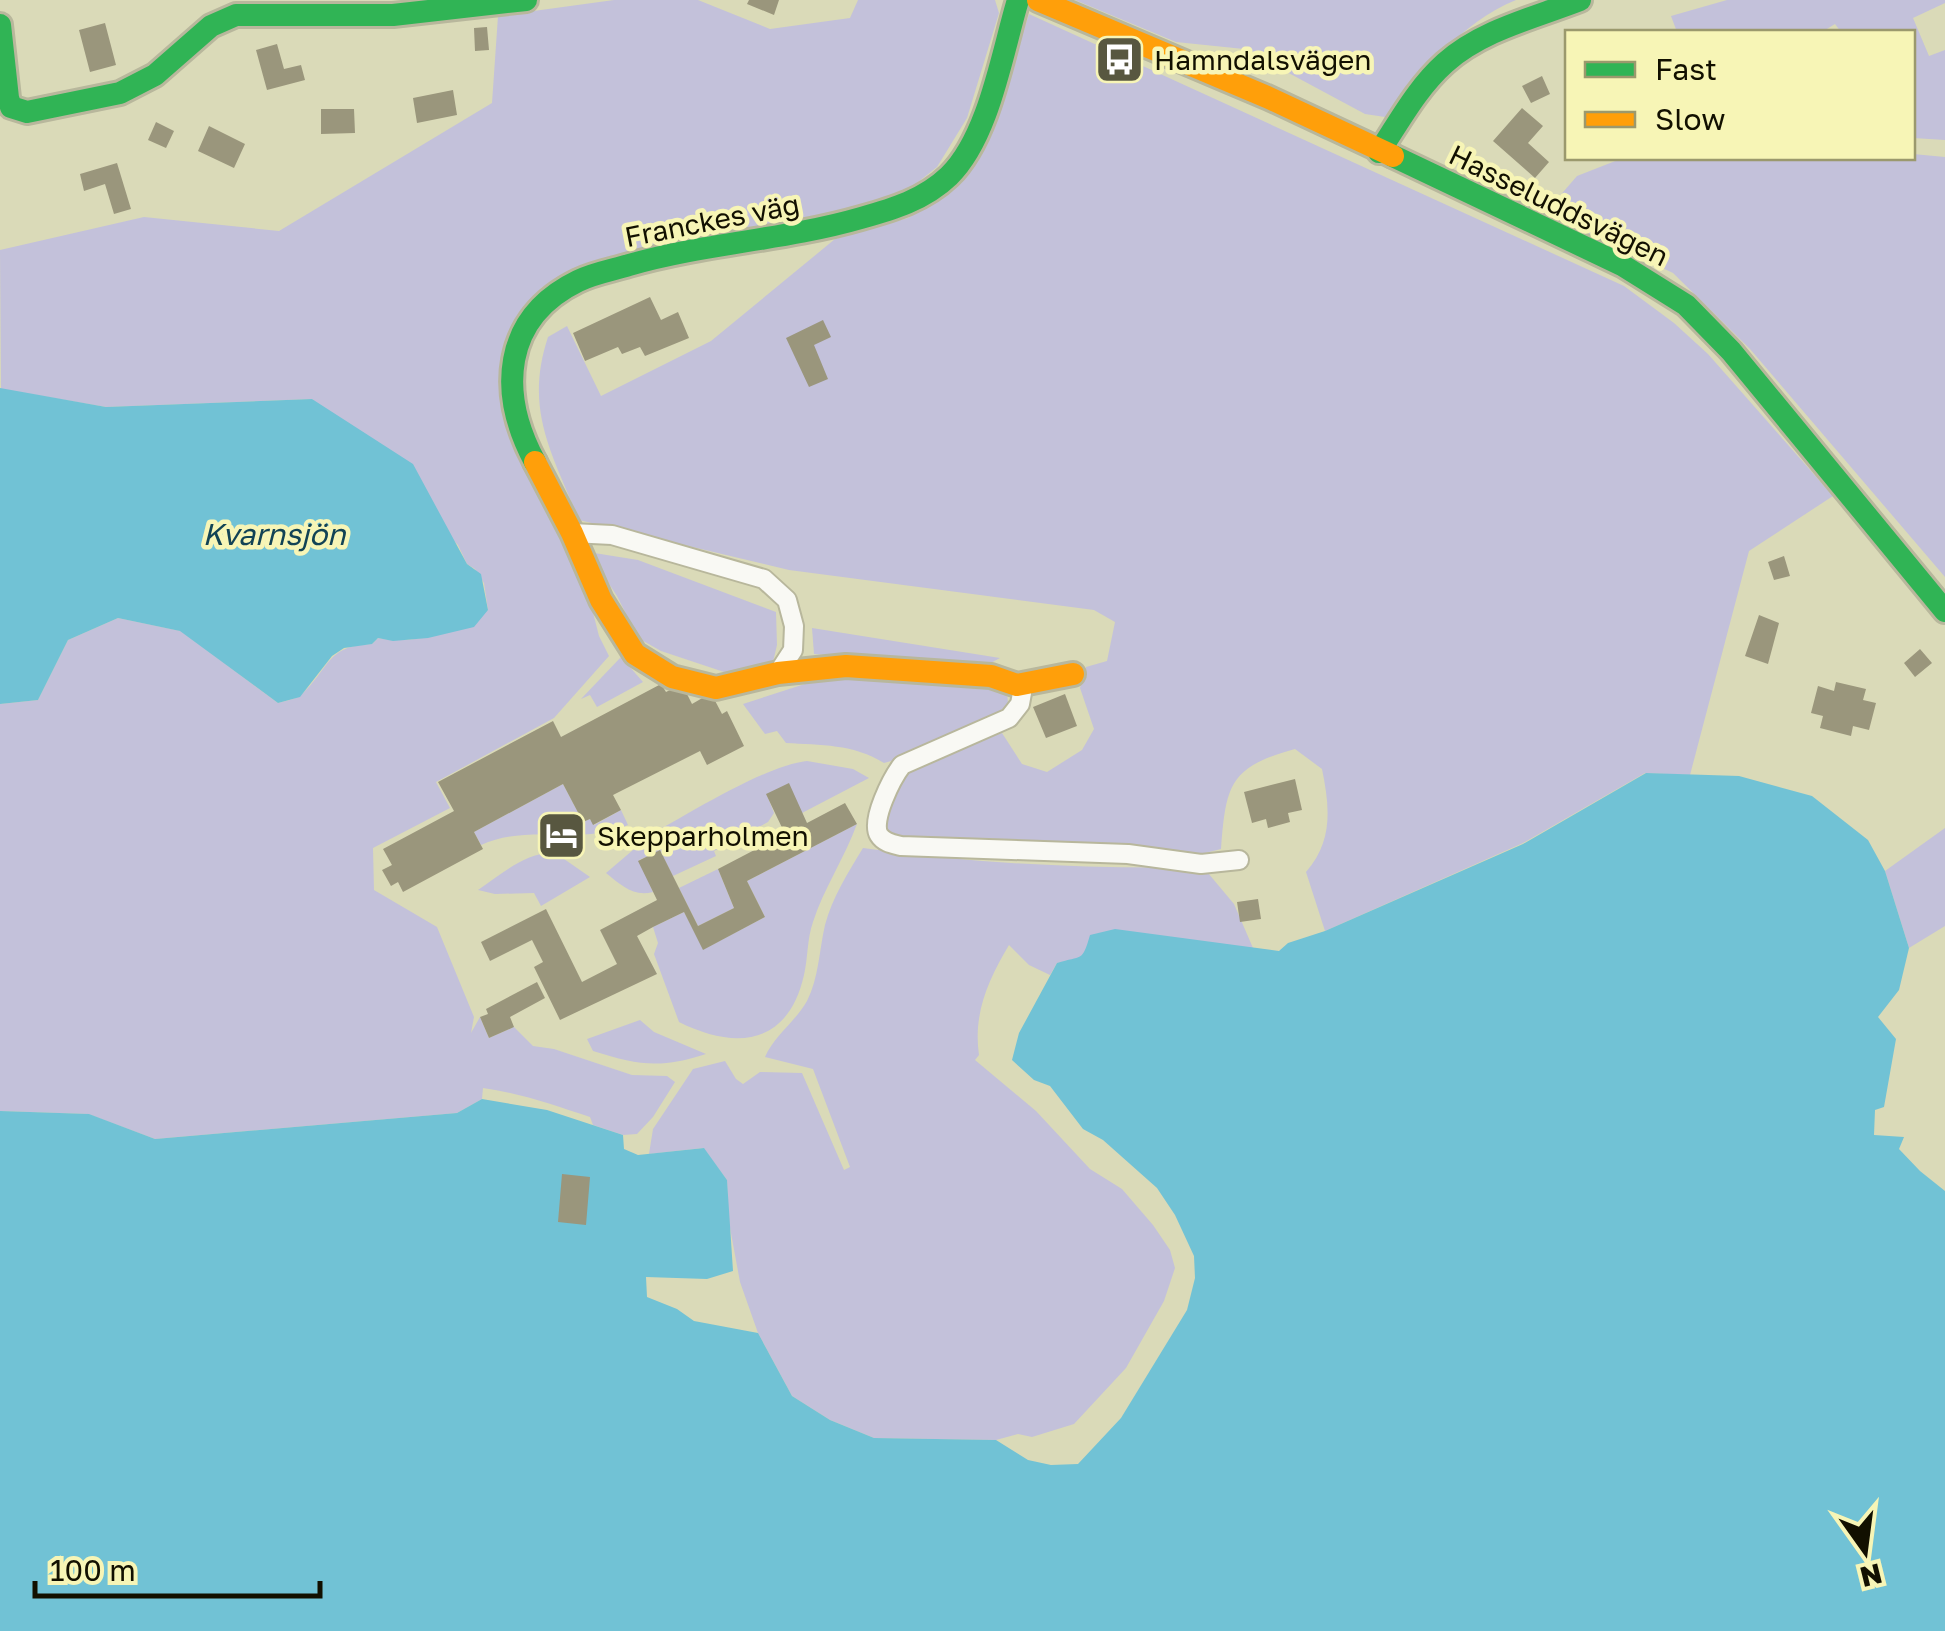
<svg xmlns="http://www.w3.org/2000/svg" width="1945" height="1631" font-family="'Golos Text',sans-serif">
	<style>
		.green { fill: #c3c1da }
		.water { fill: #71c2d5 }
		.building { fill: #9a967c }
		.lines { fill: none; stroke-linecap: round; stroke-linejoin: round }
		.street-casing { stroke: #b8b79c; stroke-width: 22 }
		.fast-casing { stroke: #b8b79c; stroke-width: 28 }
		.slow-casing { stroke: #b8b79c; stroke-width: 28 }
		.street { stroke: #f9f9f4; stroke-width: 18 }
		.fast { stroke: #30b455; stroke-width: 22 }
		.slow { stroke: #ff9f0a; stroke-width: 22 }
		.labels { text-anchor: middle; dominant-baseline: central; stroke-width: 9; stroke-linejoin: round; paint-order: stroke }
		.poi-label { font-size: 28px; fill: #121000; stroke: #f7f5b6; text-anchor: start }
		.street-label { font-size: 28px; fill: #121000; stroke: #f7f5b6 }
		.water-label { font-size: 30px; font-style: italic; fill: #124355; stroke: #f7f5b6 }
	</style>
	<rect width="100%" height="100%" fill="#dadab8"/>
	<!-- green -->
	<path class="green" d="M614,0H698L770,29L850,18L858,0H995L999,13L967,118L937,167L898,198L784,226L683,239L581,266L541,288L508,340L529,475L588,593L599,636L609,656L554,718L436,782L450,808L373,848L374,890L437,927L474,1017L471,1033L480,1017L489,1038L514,1027L533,1046L554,1049L632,1075L667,1076L675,1082L653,1117L637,1134L623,1135L593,1125L590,1117C554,1105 520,1093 483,1088L482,1099L457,1113L155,1139L88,1114L0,1111V704L38,700L68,640L118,618L181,631L278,703C285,701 296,699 301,695C329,670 326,645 372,644L378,638C419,646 453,630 488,610L484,583L475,569L467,564L458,545L312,399L106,407L1,389L0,250L144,217L279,231L492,103L498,16Z
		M1075,0H1516C1460,23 1422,73 1385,117L1365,114L1244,49L1176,42Z
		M1727,0H1945V3L1913,18L1929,56L1945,50V140L1913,138L1912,32H1841L1835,24L1822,32H1677L1671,16Z
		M1029,14L1624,286L1674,323L1708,354L1833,496L1749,551L1690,775L1645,773L1523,843L1325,931L1306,872C1333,841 1330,808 1322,769L1295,749C1229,767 1226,785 1221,849L1201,854L898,838L885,830C881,763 953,751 1002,733L1022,764L1047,772L1082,750L1094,729L1080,688L1086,667L1107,661L1115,622L1094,610L789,570L579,520C552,453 524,410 548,337L567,326L601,396L711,341L835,239L908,218L948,193L970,170L990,133Z
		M1913,154L1945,157V577L1750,349L1673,273L1545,213L1577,176L1623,158H1912Z
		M588,552L638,560L776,612L777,645L773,662L749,671L724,672L661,651L638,638L617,596Z
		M812,628L1000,658L983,667L814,654Z
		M621,657L643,682L597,707L590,695L581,699Z
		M836,674L963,681L1007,692L1008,703C984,733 921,753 884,763C854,744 820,745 786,743L777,731L765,734L743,704Z
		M807,761L853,769L869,778L802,813L767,795L774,813L768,822L714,851L716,856L673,876L660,851L639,860L653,892C633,897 621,885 606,873L633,850L637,842C681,819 762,766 807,761Z
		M563,784L583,822L590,819L594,825L621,810L628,825C580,846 528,823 481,845L474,832Z
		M857,824C845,857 823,890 813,922C807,939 808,958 804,975C788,1046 735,1050 679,1022L654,954L658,943L653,927L684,912L704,949L765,917L747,881Z
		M1945,828V926L1909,948L1885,871Z
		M863,848C976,864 1090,869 1203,867L1234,904L1253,948L1085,953L1079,960L1057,963L1050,975L1029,965L1009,945C988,980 973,1014 979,1055L975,1060L1036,1111L1090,1169L1122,1189L1153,1225L1170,1250L1175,1268L1164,1301L1126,1368L1074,1424L1032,1437L1018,1434L996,1440L874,1438L830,1420L792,1396L758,1333L740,1282L728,1217L727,1180L703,1148L649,1154L653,1129L693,1069L725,1061L736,1079L743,1084L760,1072L802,1073L844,1170L850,1167L813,1069L765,1057C774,1036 795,1022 807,1001C819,977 819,951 825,925C832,898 849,871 863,848Z
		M554,852L590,877L541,906L534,893L495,894L478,890C503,873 523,854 554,852Z
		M718,869L734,908L698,926L679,888Z
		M640,1020L654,1032L706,1054C660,1069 638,1065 593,1051L587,1039Z"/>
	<!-- water -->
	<path class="water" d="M0,388L106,407L312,399L413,464L467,564L481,574L488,610L474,627L428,638L393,641L378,638L372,644L344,648L332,656L300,697L278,703L180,631L118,618L68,640L38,700L0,704Z
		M1646,773L1739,776L1812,796L1868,840L1885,871L1909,948L1899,990L1878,1017L1896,1039L1884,1107L1875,1110L1874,1135L1904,1137L1899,1149L1920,1171L1945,1191V1631H0V1111L89,1114L155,1139L457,1113L482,1099L547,1110L623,1135L624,1149L638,1155L704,1148L727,1180L733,1271L707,1279L646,1277L647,1297L677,1309L694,1321L758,1333L792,1396L830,1420L874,1438L996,1440L1028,1460L1051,1465L1078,1464L1121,1418L1187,1310L1195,1278L1194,1256L1175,1215L1157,1188L1103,1140L1083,1129L1050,1086L1034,1080L1012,1060L1019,1033L1057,963C1082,955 1082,963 1090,935L1115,929L1279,951L1288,943L1325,931L1523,844Z"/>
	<!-- building -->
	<path class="building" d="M749,0H779L774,15L747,4Z
		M105,23L116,65L90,72L79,30Z
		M487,27L489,50L475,51L474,28Z
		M277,44L284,69L301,65L305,80L267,90L256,50Z
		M1542,76L1550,94L1531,103L1522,86Z
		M453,90L457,115L417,123L413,98Z
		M1522,108L1543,126L1528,143L1549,162L1535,178L1493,141Z
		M321,109H354L355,133L321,134Z
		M156,122L174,131L166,148L148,140Z
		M209,126L245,144L234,168L198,151Z
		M117,163L131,209L114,214L105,184L84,191L80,174Z
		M650,297L661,320L678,312L689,338L645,356L640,347L622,354L618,347L585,361L573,333Z
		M823,320L831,337L814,345L828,379L809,387L786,338Z
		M1784,556L1790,576L1774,580L1768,562Z
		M1759,615L1779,623L1768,664L1745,656Z
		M1920,649L1932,663L1915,677L1904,663Z
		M1836,682L1866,689L1863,700L1876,703L1869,730L1853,726L1851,736L1820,728L1823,716L1811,713L1818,686L1834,691Z
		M661,684L666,692L682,684L692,704L711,693L722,714L727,711L744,746L707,765L700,751L613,795L621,810L593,825L590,819L583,822L563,784L474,832L483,849L403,892L398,882L391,886L382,870L392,865L383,849L454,811L438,782L553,721L561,737Z
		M1065,694L1077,726L1046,738L1033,707Z
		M1295,779L1302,810L1288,813L1290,822L1268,828L1266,819L1252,823L1244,792Z
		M789,783L807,823L845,803L857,824L747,881L765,917L703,950L684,912L653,927L637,936L657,974L560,1020L534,967L543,962L532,940L490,961L481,942L546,909L582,982L617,964L600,930L657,900L638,861L660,850L698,926L734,908L718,869L785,834L766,794Z
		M1258,899L1261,919L1240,922L1237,902Z
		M537,982L545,998L510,1017L514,1027L489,1038L480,1017L488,1014L486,1009Z
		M562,1174L590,1177L586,1225L558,1222Z"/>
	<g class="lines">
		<defs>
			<path id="street" d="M572,533L612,535L764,579L787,600L794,626L793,650L778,673
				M1017,685L1022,693L1020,704L1009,718L902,765C892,778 870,821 879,835C884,843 893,844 901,846L1128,854L1201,864L1239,860"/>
			<path id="fast" d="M0,25L8,98L11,107L27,112L120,93L155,75L211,26L236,15H393L526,0
				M1379,152C1399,122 1417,88 1445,63C1482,30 1534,18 1580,0
				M1393,156L1622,265L1686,305L1731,351L1945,611
				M535,462C498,393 502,318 578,281C594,273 613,270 629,265C705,243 785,240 861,218C893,209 924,200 949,176C989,137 1002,53 1018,0"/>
			<path id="slow" d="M1038,0L1267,97L1393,156
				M535,462L572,533L601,600L635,654L672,677L716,688L778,673L846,666L991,676L1017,685L1073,674"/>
		</defs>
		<!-- street casing -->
		<use href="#street" class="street-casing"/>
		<!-- fast casing -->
		<use href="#fast" class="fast-casing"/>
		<!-- slow casing -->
		<use href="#slow" class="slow-casing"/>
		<!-- street -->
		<use href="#street" class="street"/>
		<!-- fast -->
		<use href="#fast" class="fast"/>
		<!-- slow -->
		<use href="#slow" class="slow"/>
	</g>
	<!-- icons -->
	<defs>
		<symbol id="bus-square" viewBox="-11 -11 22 22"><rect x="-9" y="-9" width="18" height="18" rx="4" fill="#585740" stroke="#f7f5b6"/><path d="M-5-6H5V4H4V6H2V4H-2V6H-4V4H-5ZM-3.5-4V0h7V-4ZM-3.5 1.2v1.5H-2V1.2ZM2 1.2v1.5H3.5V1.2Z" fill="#fff"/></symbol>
		<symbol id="hotel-square" viewBox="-11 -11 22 22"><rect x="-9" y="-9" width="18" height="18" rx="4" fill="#585740" stroke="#f7f5b6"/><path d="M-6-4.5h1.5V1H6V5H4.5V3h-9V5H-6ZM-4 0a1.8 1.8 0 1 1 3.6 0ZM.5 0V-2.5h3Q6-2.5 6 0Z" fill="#fff"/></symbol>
	</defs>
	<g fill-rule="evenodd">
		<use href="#bus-square" x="1092" y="32" width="55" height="55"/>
		<use href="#hotel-square" x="534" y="808" width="55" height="55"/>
	</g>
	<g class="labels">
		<!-- poi labels -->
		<g class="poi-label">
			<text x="1154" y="59">Hamndalsvägen</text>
			<text x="597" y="835">Skepparholmen</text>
		</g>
		<!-- street labels -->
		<g class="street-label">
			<text transform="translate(1559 205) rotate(26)">Hasseluddsvägen</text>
			<text transform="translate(712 220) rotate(-11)">Franckes väg</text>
		</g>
		<!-- water labels -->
		<g class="water-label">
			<text x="274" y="534">Kvarnsjön</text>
		</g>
	</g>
	<!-- legend -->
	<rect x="1565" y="30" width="350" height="130" fill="#f7f5b6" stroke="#9b996d" stroke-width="2.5"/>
	<rect x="1585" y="62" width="50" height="15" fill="#30b455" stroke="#9b996d" stroke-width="2.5"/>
	<text x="1655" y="80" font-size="30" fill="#121000">Fast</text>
	<rect x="1585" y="112" width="50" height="15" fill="#ff9f0a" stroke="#9b996d" stroke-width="2.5"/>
	<text x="1655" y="130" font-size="30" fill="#121000">Slow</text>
	<!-- north arrow -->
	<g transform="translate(1865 1551) rotate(166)" stroke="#f7f5b6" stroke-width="8" paint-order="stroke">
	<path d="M0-8L18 38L0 25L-18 38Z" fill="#121000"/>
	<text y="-15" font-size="28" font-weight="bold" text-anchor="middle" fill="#121000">N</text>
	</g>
	<!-- scale -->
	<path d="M35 1581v15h285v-15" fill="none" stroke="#121000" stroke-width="5"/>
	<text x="50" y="1581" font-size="30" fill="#121000" stroke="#f7f5b6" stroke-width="8" paint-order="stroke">100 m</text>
</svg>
